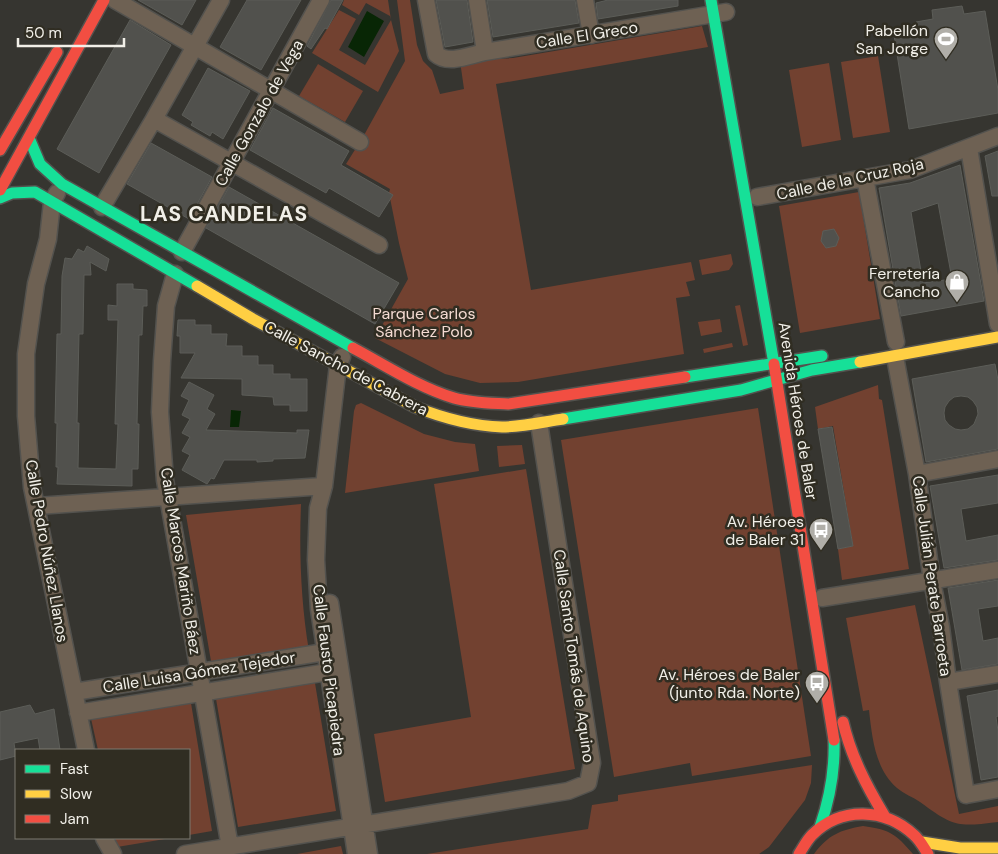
<svg xmlns="http://www.w3.org/2000/svg" width="998" height="854" font-family="'DM Sans',sans-serif">
	<style>
		.green { fill: #724130 }
		.water { fill: #082605 }
		.building { fill: #51514d; stroke: #5c5d58; fill-rule: evenodd }
		.lines { fill: none; stroke-linecap: round; stroke-linejoin: round }
		.street-casing { stroke: #53524e; stroke-width: 19 }
		.fast-casing { stroke: #53524e; stroke-width: 14 }
		.slow-casing { stroke: #53524e; stroke-width: 14 }
		.jam-casing { stroke: #53524e; stroke-width: 14 }
		.street { stroke: #6e6153; stroke-width: 16 }
		.fast { stroke: #16e098; stroke-width: 11 }
		.slow { stroke: #ffcf43; stroke-width: 11 }
		.jam { stroke: #f24e42; stroke-width: 11 }
		.labels { text-anchor: middle; dominant-baseline: central; stroke-width: 5; stroke-linejoin: round; paint-order: stroke }
		.poi-label { font-size: 16px; fill: #f1efe8; stroke: #302d22; text-anchor: end }
		.street-label { font-size: 16px; fill: #f1efe8; stroke: #302d22 }
		.park-label { font-size: 16px; fill: #f4dbd2; stroke: #302d22 }
		.district-label { font-size: 21px; font-weight: bold; letter-spacing: 1px; fill: #f1efe8; stroke: #302d22 }
	</style>
	<rect width="100%" height="100%" fill="#363530"/>
	<!-- green -->
	<path class="green" d="M344,0H388L391,20L399,51L378,92L312,53L339,10L356,19L339,50L365,65L391,20L390,16L366,3L359,15L342,5Z
		M397,0H410L417,45L423,61L432,70L440,94L464,89L460,61L513,58L702,26L708,47L496,84L531,290L691,262L695,280L686,282L690,296L676,298L684,354L518,382L480,383L445,374L375,338L408,279L399,243L389,193L390,189L346,164L363,137L405,61Z
		M878,56L890,132L853,138L841,62Z
		M829,63L841,140L802,147L789,70Z
		M318,64L363,91L345,122L299,96Z
		M859,192L880,319L800,333L779,206Z
		M731,254L733,264L729,270L702,275L699,260Z
		M740,305L748,345L743,346L735,306Z
		M720,319L722,332L701,336L698,322Z
		M732,343L733,347L704,353L703,349Z
		M878,385L879,399L882,400L909,569L842,580L838,549L853,546L833,426L818,429L815,407Z
		M361,403L424,434L455,442L475,444L479,471L345,493L354,411L356,405Z
		M758,408L811,756L692,776L690,763L614,777L561,440Z
		M522,445L525,464L499,467L497,446Z
		M526,469L575,769L385,802L374,734L471,717L434,484Z
		M301,504C299,554 301,603 309,651L212,667L186,515Z
		M915,605L959,814L998,806V822C957,827 954,827 920,802C913,797 904,794 897,788C875,769 872,737 869,710L863,711L846,618Z
		M314,677L336,811L238,827L215,693Z
		M190,697L212,831L189,835V750H98L90,714Z
		M812,765L811,783L805,800L769,847L759,854H427L588,829L592,805L618,801V795Z
		M863,826C890,830 895,833 913,854H814C828,835 840,830 863,826Z
		M115,838H171L117,847Z
		M341,846L343,854H297Z"/>
	<!-- water -->
	<path class="water" d="M367,11L384,21L364,57L348,47Z
		M231,410L241,411L239,427H230Z"/>
	<!-- building -->
	<path class="building" d="M138,0H196L182,25Z
		M247,0H301L261,70L220,47Z
		M331,0H343L327,29L325,28L311,49L307,46Z
		M436,0H467L473,42L445,47Z
		M487,0H575L579,23L493,37Z
		M608,0H678V6L598,19L596,3Z
		M962,6L964,14L985,11L998,90V113L909,129L893,29L916,25V22L933,19L932,10Z
		M130,20L171,45L99,173L57,149Z
		M208,68L250,91L223,139L212,132L210,136L191,125L193,122L182,115Z
		M273,108L349,151L341,165L393,195L379,217L329,188L326,193L250,150Z
		M151,143L212,177L189,219L127,184Z
		M998,151V196H992L985,156Z
		M960,165L984,301L901,316L879,188L910,183ZM938,203L952,279L923,283L911,212Z
		M229,187L399,283L375,324L206,228Z
		M834,229L839,238L836,246L826,248L821,241L823,231Z
		M87,246L109,259L106,271L90,262L91,275H84L83,334H79L77,423H79L78,468L116,469L118,424H115L118,320H108V305L117,306V284H133V289L147,290V306H143L142,335H139L137,424H139L138,469H132V486L57,484L58,467H56L57,423H55L57,334H61L62,276L65,258L72,259L78,249L84,252Z
		M178,320H195V325H211V334H227L226,346H242V356H258V365H273V374H290V379H307V411H290V405H274L273,397L242,395V379L181,378L195,353H180V336H177Z
		M995,364L998,380V449L926,462L912,379ZM961,396L968,397L973,401L977,407L978,414L974,424L968,429L961,430L955,429L949,425L945,420L944,413L945,407L949,401L954,397Z
		M189,382L214,395L207,409L215,414L206,430L297,433V430H309L305,458L273,459V461L257,462V460H224L214,479L211,478L207,484L182,470L190,455L182,451L190,437L182,433L190,419L182,415L189,400L181,396Z
		M832,427L853,546L838,549L818,429Z
		M998,475V503L961,509L966,541L998,535V560L944,568L930,486Z
		M998,580V606L978,609L983,641L998,638V664L962,670L948,588Z
		M998,690V716L996,717L998,731V777L981,780L967,696Z
		M30,705L35,714L54,709L60,750H40L38,738L14,743L16,756L0,760V712Z"/>
	<g class="lines">
		<defs>
			<path id="street" d="M115,0L360,142
				M221,0L154,119L379,245
				M426,0L436,54C448,65 470,55 485,52L726,12
				M477,0L485,52
				M585,0L591,35
				M969,148L998,324
				M865,178L896,342
				M57,193L52,202L48,239L36,284L26,354V416L32,487L86,750
				M757,197L910,170L998,136
				M102,207L154,119
				M182,252L321,0
				M175,274L166,306L162,361L160,412L165,480L230,847
				M342,357L338,365L324,486L318,508L316,560L319,609L356,854
				M895,357L917,474L932,581L941,627L948,682L966,795L998,789
				M917,474L998,459
				M37,506L324,486
				M822,598L998,570
				M330,603L369,854
				M948,682L998,674
				M74,692L325,652
				M78,713L328,672
				M104,838L113,854
				M185,854L568,791L588,783L592,763L539,423"/>
			<path id="fast" d="M711,0L774,364
				M29,138L40,164L62,184L353,348
				M0,198L12,193L35,192L197,286
				M685,377L822,356
				M563,419L741,390L812,370L860,362
				M820,827C830,798 835,770 834,740"/>
			<path id="slow" d="M197,286L253,319L415,407C443,418 471,426 502,427C522,427 543,422 563,419
				M860,362L998,337
				M922,842L960,848H998"/>
			<path id="jam" d="M0,150L57,52
				M0,190L104,0
				M353,348C385,365 418,387 454,398C471,403 490,403 508,404L685,377
				M774,364L834,740
				M843,722C851,756 866,785 884,815
				M799,854C803,848 807,840 812,835C841,806 885,808 914,835C920,840 924,848 928,854"/>
		</defs>
		<!-- street casing -->
		<use href="#street" class="street-casing"/>
		<!-- fast casing -->
		<use href="#fast" class="fast-casing"/>
		<!-- slow casing -->
		<use href="#slow" class="slow-casing"/>
		<!-- jam casing -->
		<use href="#jam" class="jam-casing"/>
		<!-- street -->
		<use href="#street" class="street"/>
		<!-- fast -->
		<use href="#fast" class="fast"/>
		<!-- slow -->
		<use href="#slow" class="slow"/>
		<!-- jam -->
		<use href="#jam" class="jam"/>
	</g>
	<!-- icons -->
	<defs>
		<symbol id="stadium-pin" viewBox="-11 -11 22 30"><path d="M0 17L-7.5 6A9.5 9.5 0 1 1 7.5 6Z" fill="#b0aea8" stroke="#302d22"/><path d="M0-5a6.5 5 0 1 0 0 10a6.5 5 0 1 0 0-10ZM-3.5-1.8h7v3.6h-7Z" fill="#fff"/></symbol>
		<symbol id="shop-pin" viewBox="-11 -11 22 30"><path d="M0 17L-7.5 6A9.5 9.5 0 1 1 7.5 6Z" fill="#b0aea8" stroke="#302d22"/><path d="M-5-2.5h2.3a2.7 3.5 0 0 1 5.4 0H5L5.5 6h-11ZM-1.5-2.5h3a1.5 2.3 0 0 0-3 0Z" fill="#fff"/></symbol>
		<symbol id="bus-pin" viewBox="-11 -11 22 30"><path d="M0 17L-7.5 6A9.5 9.5 0 1 1 7.5 6Z" fill="#b0aea8" stroke="#302d22"/><path d="M-5-6H5V4H4V6H2V4H-2V6H-4V4H-5ZM-3.5-4V0h7V-4ZM-3.5 1.2v1.5H-2V1.2ZM2 1.2v1.5H3.5V1.2Z" fill="#fff"/></symbol>
	</defs>
	<g fill-rule="evenodd">
		<use href="#stadium-pin" x="932" y="25" width="28" height="38"/>
		<use href="#shop-pin" x="943" y="268" width="28" height="38"/>
		<use href="#bus-pin" x="807" y="516" width="28" height="38"/>
		<use href="#bus-pin" x="803" y="669" width="28" height="38"/>
	</g>
	<g class="labels">
		<!-- poi labels -->
		<g class="poi-label">
			<text x="928" y="30">Pabellón<tspan x="928" dy="18">San Jorge</tspan></text>
			<text x="940" y="273">Ferretería<tspan x="940" dy="18">Cancho</tspan></text>
			<text x="804" y="521">Av. Héroes<tspan x="804" dy="18">de Baler 31</tspan></text>
			<text x="800" y="674">Av. Héroes de Baler<tspan x="800" dy="18">(junto Rda. Norte)</tspan></text>
		</g>
		<!-- street labels -->
		<g class="street-label">
			<text transform="translate(587 35) rotate(-9)">Calle El Greco</text>
			<text transform="translate(259 113) rotate(-61)">Calle Gonzalo de Vega</text>
			<text transform="translate(850 179) rotate(-12)">Calle de la Cruz Roja</text>
			<text transform="translate(346 368) rotate(28)">Calle Sancho de Cabrera</text>
			<text transform="translate(798 411) rotate(81)">Avenida Héroes de Baler</text>
			<text transform="translate(47 551) rotate(80)">Calle Pedro Núñez Llanos</text>
			<text transform="translate(181 561) rotate(81)">Calle Marcos Mariño Báez</text>
			<text transform="translate(932 576) rotate(82)">Calle Julián Perate Barroeta</text>
			<text transform="translate(574 656) rotate(82)">Calle Santo Tomás de Aquino</text>
			<text transform="translate(329 670) rotate(83)">Calle Fausto Picapiedra</text>
			<text transform="translate(199 672) rotate(-9)">Calle Luisa Gómez Tejedor</text>
		</g>
		<!-- park labels -->
		<g class="park-label">
			<text x="424" y="313">Parque Carlos<tspan x="424" dy="18">Sánchez Polo</tspan></text>
		</g>
		<!-- district labels -->
		<g class="district-label">
			<text x="224" y="214">LAS CANDELAS</text>
		</g>
	</g>
	<!-- legend -->
	<rect x="15" y="749" width="175" height="90" fill="#302d22" stroke="#7d7b71"/>
	<rect x="25" y="765" width="25" height="8" fill="#16e098" stroke="#7d7b71"/>
	<text x="60" y="774" font-size="15" fill="#f1efe8">Fast</text>
	<rect x="25" y="790" width="25" height="8" fill="#ffcf43" stroke="#7d7b71"/>
	<text x="60" y="799" font-size="15" fill="#f1efe8">Slow</text>
	<rect x="25" y="815" width="25" height="8" fill="#f24e42" stroke="#7d7b71"/>
	<text x="60" y="824" font-size="15" fill="#f1efe8">Jam</text>
	<!-- scale -->
	<path d="M18 38v8h106v-8" fill="none" stroke="#f1efe8" stroke-width="2.5"/>
	<text x="25" y="38" font-size="15" fill="#f1efe8" stroke="#302d22" stroke-width="4" paint-order="stroke">50 m</text>
</svg>
